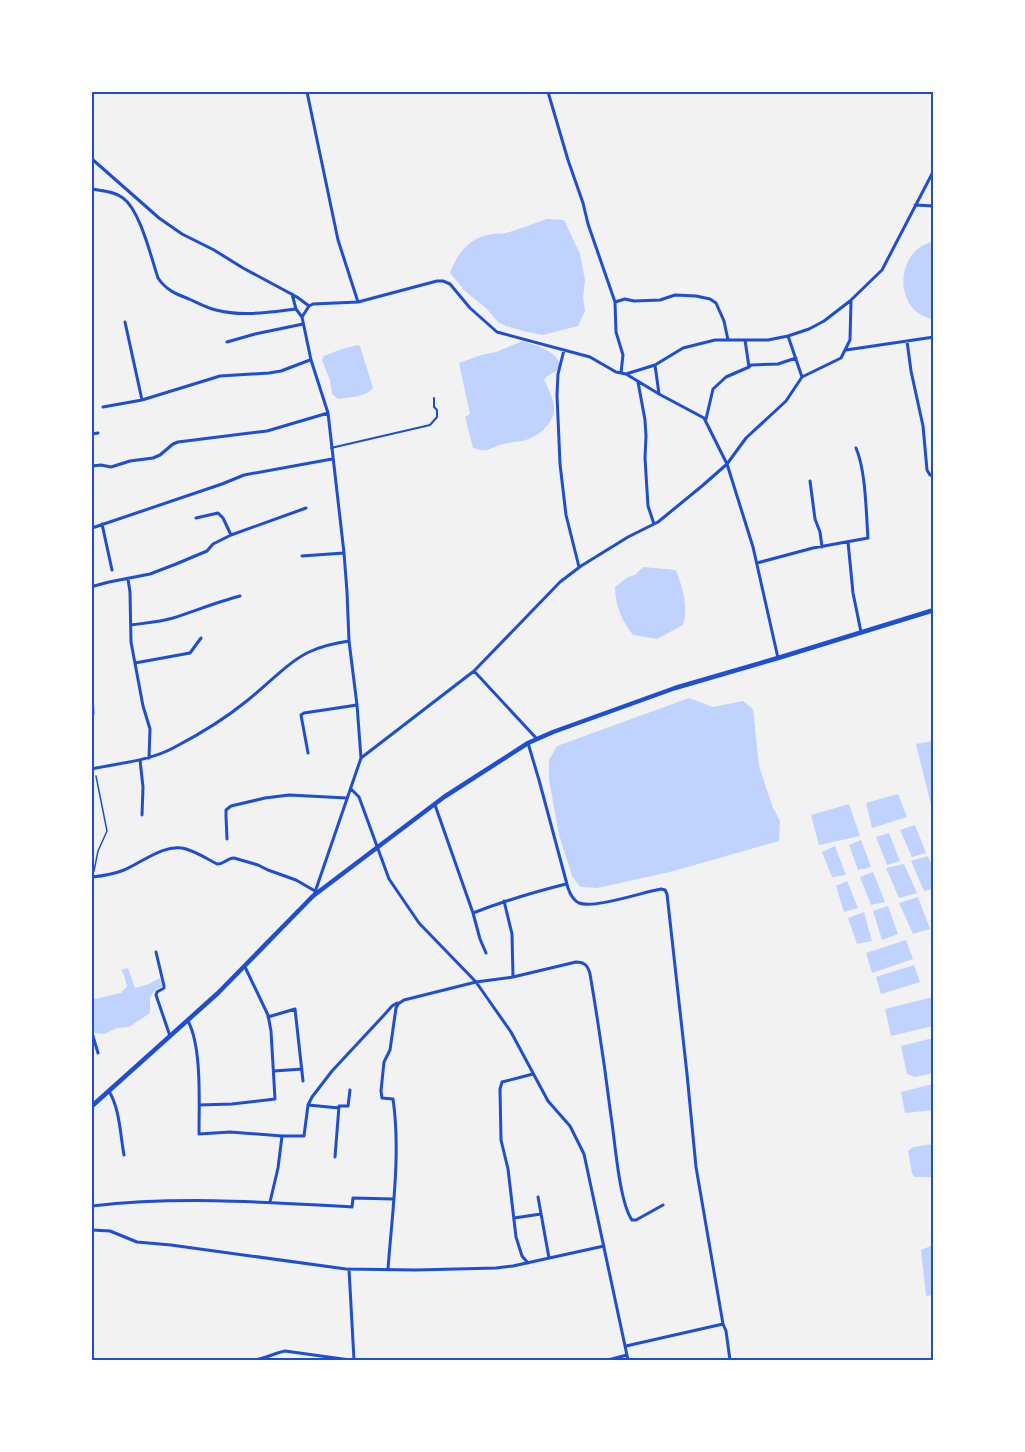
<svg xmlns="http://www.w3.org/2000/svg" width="1025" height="1452" font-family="'Sofia Sans Condensed',sans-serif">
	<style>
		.water { fill: #bfd3fe }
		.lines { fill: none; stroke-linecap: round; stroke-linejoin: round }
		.path { stroke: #1d4ed8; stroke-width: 1.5 }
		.pedestrian { stroke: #1d4ed8; stroke-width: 2 }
		.minor { stroke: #1d4ed8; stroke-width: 3 }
		.secondary { stroke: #1d4ed8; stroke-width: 4.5 }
		.neatline { fill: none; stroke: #1d4ed8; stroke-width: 2 }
	</style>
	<rect width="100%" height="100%" fill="#f2f2f2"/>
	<!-- water -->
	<path class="water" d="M547,219L564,220L580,254L585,280L583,298L585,311L578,326L543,335L527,332L506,326L498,322L486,308L466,292L450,273C457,254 468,239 488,235C494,233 500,234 506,233C520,229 533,224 547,219Z
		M933,242L934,319H933C892,312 895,249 933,242Z
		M523,341C536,346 563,352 559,369L546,377L544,380C548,388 553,398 554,406C556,421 540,436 526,440C519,442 511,442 503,444C489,448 488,453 473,448L465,417L470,414L459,363L481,355L496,352Z
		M357,345L360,346L373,388C366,397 350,397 338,399L332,394L330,380L322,360L324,356L339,350Z
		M643,567L676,570C682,587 689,606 683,625L657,639L633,635C622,621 615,605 615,587L628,577L635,575Z
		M689,698L713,707L743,701L753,709L759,766L773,808L780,821L779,841L670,872L597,888L580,887L572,876L559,835L549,780V760L557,746Z
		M933,741L934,813H933L916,744Z
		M898,794L907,817L872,828L866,803Z
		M849,804L860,836L819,845L811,815Z
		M915,825L926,853L912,857L900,830Z
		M889,833L900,861L887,865L876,837Z
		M861,840L871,867L858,870L849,845Z
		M835,846L846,875L832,877L822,852Z
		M928,856L933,869V889L924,891L911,861Z
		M904,864L917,893L899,898L886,868Z
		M873,872L885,902L871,905L860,877Z
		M847,881L858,908L844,912L836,886Z
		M918,897L930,929L913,934L899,903Z
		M888,906L898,934L882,940L873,911Z
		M864,912L872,941L857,944L848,918Z
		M906,940L913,959L872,973L866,953Z
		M914,965L920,982L881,994L876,977Z
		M128,968L135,988L149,984L160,978L162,987L156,989L150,997V1013L129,1027L117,1028L104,1034L95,1033L92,1029V996L95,999L121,993L127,986L124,975L121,970Z
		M933,997V1026L891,1036L885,1009Z
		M933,1038V1073L915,1077L907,1074L901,1046Z
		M933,1084V1110L905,1113L901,1092Z
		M933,1144V1177H914L912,1173L908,1151L913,1147Z
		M933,1245V1295L926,1296L921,1250Z"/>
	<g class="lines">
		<!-- path -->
		<path class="path" d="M94,871L98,851L107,831L96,776"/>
		<!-- pedestrian -->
		<path class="pedestrian" d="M331,448L430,425L437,417V410L434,407V398"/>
		<!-- minor -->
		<path class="minor" d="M307,92L338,240L358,302
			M548,92L568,160L583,203L588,224L615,302L616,332L623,355L621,373
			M92,159L159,218L182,234L214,250L243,268L297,297L309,306
			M92,189C102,191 114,191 123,198C140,210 151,257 158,278C166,290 176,294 189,299C198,303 207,308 216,310C242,317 270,312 296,309
			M915,205L934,206
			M292,294L296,309L302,317
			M615,302L625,299L634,301L660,300L675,295L696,296L710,299L716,303L724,321L728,340
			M125,322L142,400
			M788,336L802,377
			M907,341L911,371L923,426L927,470L930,475L934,477
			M227,342L255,334L303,324
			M564,350L558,374L557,395L560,464L566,515L579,567
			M846,350L934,337
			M655,365L659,394
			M749,367L751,365L778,364L796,358
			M626,374L655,365L683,348L715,340H768L788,336L809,329L824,321L850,301
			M638,382L645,420L646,436L645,458L648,506L654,524
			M103,407L142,400L220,376L269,373L281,371L310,360
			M706,419L713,389L726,377L749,367L745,340
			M92,434L98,433
			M92,466L101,465L111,467L130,461L153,458L160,455L173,444L178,442L267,431L328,413
			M810,481L815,519L820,532L822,547
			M196,518L218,513L223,518L231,535
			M102,524L112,570
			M92,528L222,484L244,475L332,459
			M848,542L853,593L861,632
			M302,556L344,553
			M757,563L813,548L868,538C866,513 866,471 856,448
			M128,579L130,592L131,642L143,706L150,729L149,758
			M92,588L94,586L109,582L150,574L176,564L207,551L213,544L231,535L306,508
			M131,625C145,623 159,622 173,618C195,611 217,602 240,596
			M135,663L190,653L201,638
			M474,671L537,739
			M92,693L93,714
			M528,743L539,780L568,888C570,894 573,900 579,903C594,909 643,892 661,889L665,890L667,894L687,1074L696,1167L723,1324L726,1331L730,1360
			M308,753L301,715L304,713L357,705
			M361,758L474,671L560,582L581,566L628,537L658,522L702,486L727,464L746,438L786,401L802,377L841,358L850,340L851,300L882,270L934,170
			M140,760L143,787L142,815
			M92,769C119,763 150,761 175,747C200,734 226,718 248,700C267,685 288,662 309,652C322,646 335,643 349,641
			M351,789L359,797L389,879L419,923L476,982L511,1032L548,1101L570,1126L584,1154L628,1360
			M435,805L473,913L480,939L486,953
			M227,839L226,816V810L231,806L265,798L289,795L347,798
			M92,877C102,876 114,874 124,870C143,862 164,843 186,849C197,852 207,859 217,864C223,865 227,858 234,858L258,865L268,870L296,880L315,891
			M314,895L361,758L357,705L349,641L347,592L344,553L328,413L311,360L302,317L309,306L313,304L358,302L437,281H443L450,284L470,308L497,332L590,357L616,372L626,374L659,394L704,418L727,464L753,547L778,658
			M504,901L512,934L513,977
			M473,913C504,901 534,892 566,884
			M156,952L164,986V988L157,992L156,995L170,1036
			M268,1017L295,1009L303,1081
			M188,1021C202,1047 199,1103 199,1134L230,1132L282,1136H304L308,1105L312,1097L332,1071L385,1014L392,1006L397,1003
			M92,1033L98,1053
			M274,1071L302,1069
			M109,1091C120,1110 120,1133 124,1155
			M199,1105L232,1104L275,1099L271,1031L268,1015L245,967
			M308,1105L339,1108
			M335,1157L339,1106H348L350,1090
			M538,1197L549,1258
			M270,1202L278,1168L282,1136
			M92,1206C178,1196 265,1202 352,1207L353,1198L393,1199
			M514,1218L541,1214
			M92,1230L110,1231L137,1242L171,1245L346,1269L416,1270L496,1268L513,1266L604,1246
			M528,1263L522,1256L516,1237L508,1169L501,1140L500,1089L502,1082L533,1074
			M349,1269L354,1360
			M388,1269C392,1214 401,1154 393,1099L382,1098L381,1091L384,1062L390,1050L396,1008L398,1004L404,1000L476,982L513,977L576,962C585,962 588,966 590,974C598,1021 605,1068 611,1116C615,1140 619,1202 632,1220H636L663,1205
			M626,1346L723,1324
			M255,1360C266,1358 275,1353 285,1351L350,1360
			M608,1360L627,1355"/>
		<!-- secondary -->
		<path class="secondary" d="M92,1106L218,993L313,896L444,797L528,743L553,732L675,688L778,658L934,610"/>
	</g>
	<!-- border -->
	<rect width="1025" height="1452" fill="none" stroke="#ffffff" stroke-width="186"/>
	<rect x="93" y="93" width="839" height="1266" class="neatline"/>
</svg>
